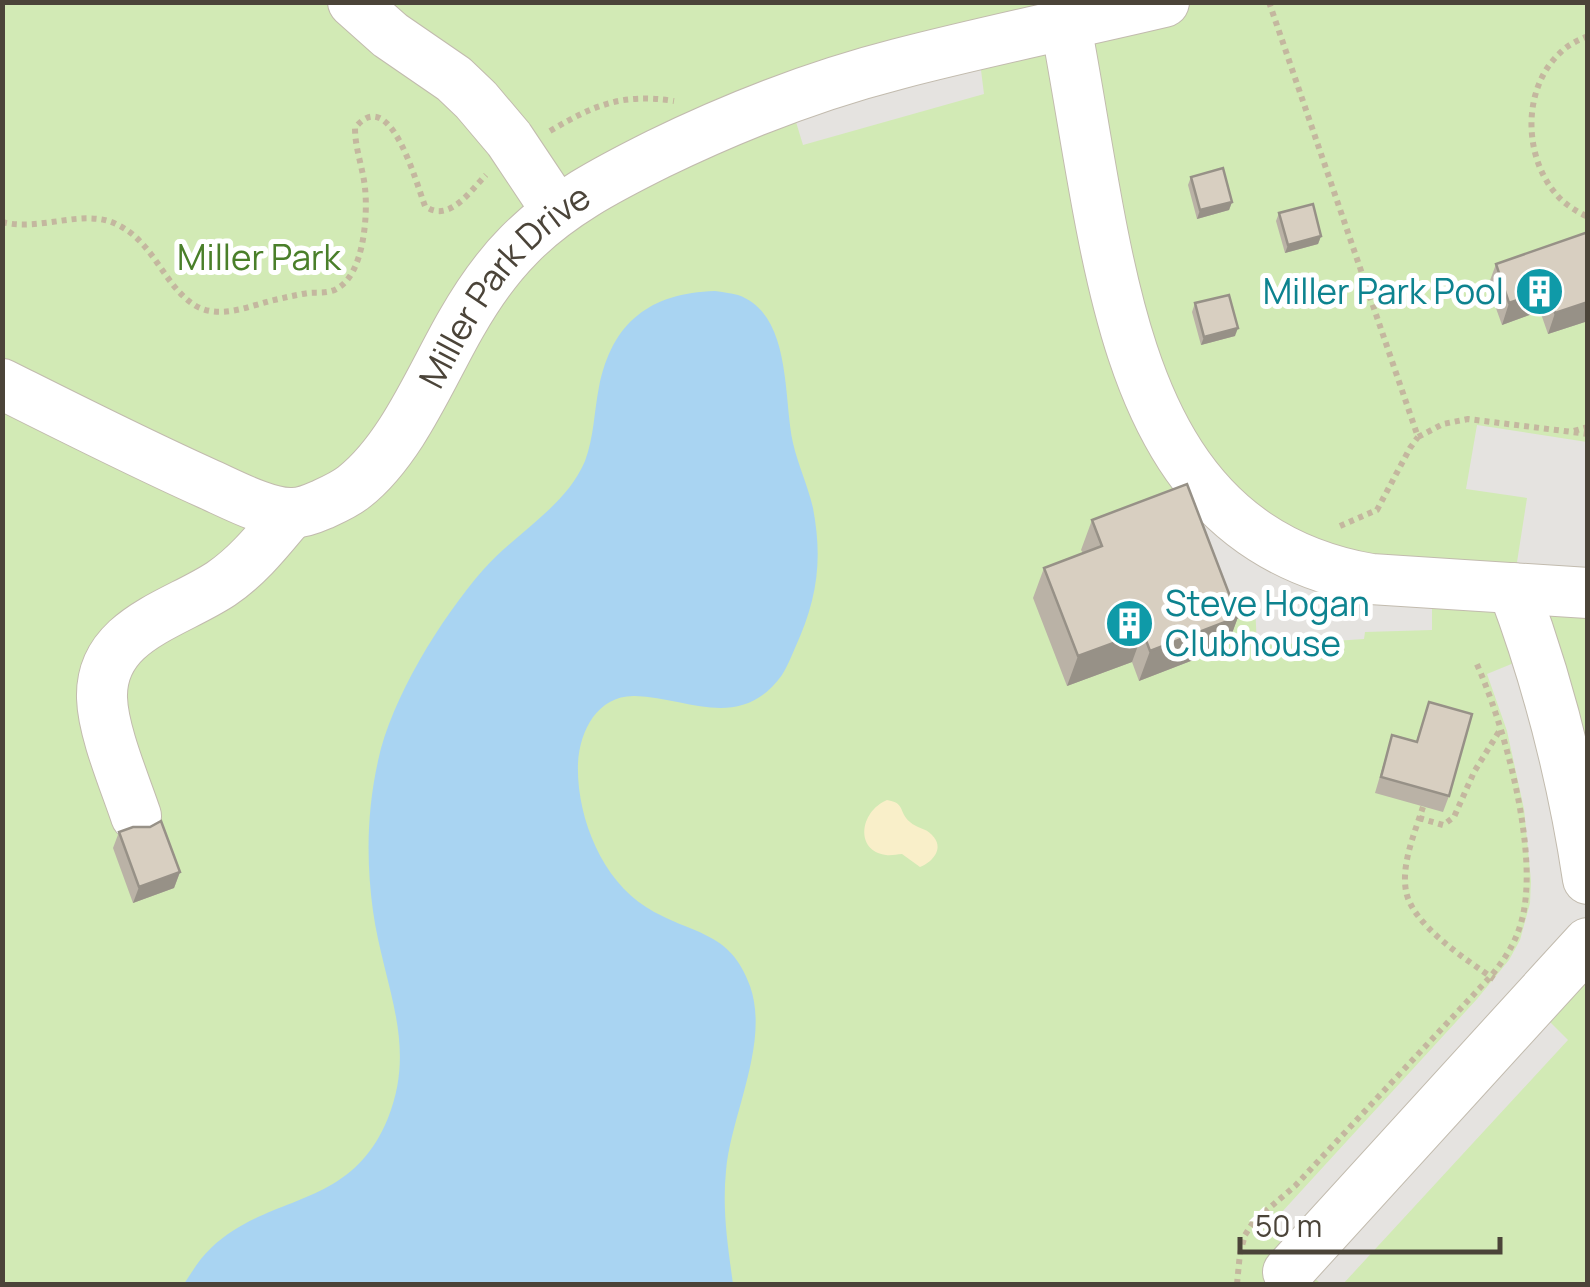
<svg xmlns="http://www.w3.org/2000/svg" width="1590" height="1287" font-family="Manrope,sans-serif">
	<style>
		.green { fill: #d2eab5 }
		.sand { fill: #f9efc9 }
		.parking { fill: #e5e3e0 }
		.water { fill: #a9d4f2 }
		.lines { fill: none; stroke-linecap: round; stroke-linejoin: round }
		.minor-casing { stroke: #c2bbae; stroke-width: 52 }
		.path { stroke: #c4b79f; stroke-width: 6; stroke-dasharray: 5 5; stroke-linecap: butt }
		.minor { stroke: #fff; stroke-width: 50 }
		.wall { fill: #bab2a6 }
		.shaded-wall { fill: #979187 }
		.building { fill: #d8cfc1; stroke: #979187; stroke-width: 2.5 }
		.labels { text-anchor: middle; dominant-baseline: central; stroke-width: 10; stroke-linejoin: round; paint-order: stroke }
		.park-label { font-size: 35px; fill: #4a7f2a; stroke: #fff }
		.culture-label { font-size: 35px; fill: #0d838f; stroke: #fff; text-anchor: end }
		.street-label { font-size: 35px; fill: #4b4439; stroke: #fff }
	</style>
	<rect width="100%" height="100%" fill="#f6f3ec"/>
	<!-- green -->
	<path class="green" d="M3,3H1587V1284H3Z"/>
	<!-- sand -->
	<path class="sand" d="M887,800C906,803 898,812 910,822C916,828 926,828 932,835C945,848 933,862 920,867L902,854C897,854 891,856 886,855C855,851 859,812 887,800Z"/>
	<!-- parking -->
	<path class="parking" d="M978,46L984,94L803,145L789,99Z
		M1477,425L1587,442V593L1513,588L1527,498L1466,489Z
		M1221,504L1432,583V630L1365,632L1364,639L1257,646L1255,605L1242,604L1228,594L1183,510Z
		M1536,654L1588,879V943L1533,1005L1568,1040L1343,1284H1321L1284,1249L1270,1225L1477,999L1509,960L1520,940L1530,903L1531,881L1524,809L1507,731L1487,674Z"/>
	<!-- water -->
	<path class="water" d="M715,291C722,292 731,293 738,295C792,314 783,397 793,443C798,465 808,486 813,508C823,561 817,600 795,648C791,657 787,667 782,675C741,732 689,698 635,696C598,695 580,730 578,763C576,815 601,879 646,907C690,935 730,929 750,986C770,1043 731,1114 726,1171C722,1210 728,1247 733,1284H184C192,1272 200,1258 211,1248C270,1192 351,1210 388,1118C418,1044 383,984 373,911C366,860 367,811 378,761C391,699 441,618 483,570C515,533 565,508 585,461C594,437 594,412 599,387C612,322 650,293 715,291Z"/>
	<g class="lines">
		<defs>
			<g id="minor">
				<path d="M353,2L390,35L454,79L476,100L509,139L557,211"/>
				<path d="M1066,26C1079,95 1089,165 1103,235C1135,396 1188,547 1371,579L1588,593"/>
				<path id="s1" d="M2,384C70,418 137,452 206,483C229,493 267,514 292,513C301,513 312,509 321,505C332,500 344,495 354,487C402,449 431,376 461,324C477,296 497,267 519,245C559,204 608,179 658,154C734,117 816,85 898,64C986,41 1075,23 1164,2"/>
				<path d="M1513,588C1548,681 1573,780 1588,879"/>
				<path d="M136,816C125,783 103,732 102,698C100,630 174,615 221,584C249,565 269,539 291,513"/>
				<path d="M1288,1272L1588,943"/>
			</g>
		</defs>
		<!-- minor casing -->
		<use href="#minor" class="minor-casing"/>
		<!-- path -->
		<path class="path" d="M1269,2L1418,437L1443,424L1468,419L1588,434
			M1588,36C1578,40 1568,45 1561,52C1522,87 1523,156 1556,194C1564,204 1576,211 1588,217
			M550,131C594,105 622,93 674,101
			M2,222C40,232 83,208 116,224C155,242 163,286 196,306C219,319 247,307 270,301C283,298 295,295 308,293C318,292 329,294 338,288C364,273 368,215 365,188C363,168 355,149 355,128C390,83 416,183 425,206C449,224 471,190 486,175
			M1574,431L1588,427
			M1340,526L1377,510L1410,448L1418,437
			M1423,807C1415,832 1401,864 1406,891C1412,925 1467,960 1494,979
			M1419,818L1443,825L1454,817L1474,772L1500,730
			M1237,1284L1240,1253L1245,1235L1254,1221L1295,1186L1491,976C1504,960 1515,944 1521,923C1541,855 1504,723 1475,660"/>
		<!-- minor -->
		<use href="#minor" class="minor"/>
	</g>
	<!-- wall -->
	<path class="wall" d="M1191,177L1232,202L1229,210L1197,219L1188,185Z
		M1279,213L1321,236L1318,244L1285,253L1276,221Z
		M1588,232V321L1548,334L1540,311L1502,325L1488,286L1496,264Z
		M1195,303L1235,336L1201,345L1192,312Z
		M1092,520L1238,617L1227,647L1139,681L1132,662L1067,686L1033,598L1044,568L1083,553L1081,550Z
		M1429,702L1449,796L1443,812L1375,793L1392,735L1416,742Z
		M119,832L180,872L174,888L133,903L113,848Z"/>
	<!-- shaded-wall -->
	<path class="shaded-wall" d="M1232,202L1229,210L1197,219L1200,210Z
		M1321,236L1318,244L1285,253L1288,245Z
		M1547,289L1540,311L1502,325L1509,303Z
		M1588,302V321L1548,334L1555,313Z
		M1238,328L1235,336L1201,345L1204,337Z
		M1238,617L1227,647L1139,681L1150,651Z
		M1143,632L1132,662L1067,686L1078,656Z
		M180,872L174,888L133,903L139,887Z"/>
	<!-- building -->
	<path class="building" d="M1223,168L1232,202L1200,210L1191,177Z
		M1313,204L1321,236L1288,245L1279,213Z
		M1588,232V302L1555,313L1547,289L1509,303L1496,264Z
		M1229,295L1238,328L1204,337L1195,303Z
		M1187,484L1238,617L1150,651L1143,632L1078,656L1044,568L1102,546L1092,520Z
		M1429,702L1472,714L1449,796L1381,777L1392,735L1417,742Z
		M161,821L180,872L139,887L119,832L133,827H150Z"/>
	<!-- icons -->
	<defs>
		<symbol id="building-disc" viewBox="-11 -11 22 22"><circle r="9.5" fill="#0f9aa8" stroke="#fff"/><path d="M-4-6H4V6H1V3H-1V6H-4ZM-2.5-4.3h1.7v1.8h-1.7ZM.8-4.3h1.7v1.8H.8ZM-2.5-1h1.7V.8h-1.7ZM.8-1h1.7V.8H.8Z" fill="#fff"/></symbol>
	</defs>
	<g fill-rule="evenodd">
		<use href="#building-disc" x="1512" y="264" width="55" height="55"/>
		<use href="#building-disc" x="1102" y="596" width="55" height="55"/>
	</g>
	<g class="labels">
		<!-- park labels -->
		<g class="park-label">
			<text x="259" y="257">Miller Park</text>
		</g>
		<!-- culture labels -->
		<g class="culture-label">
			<text x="1504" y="291">Miller Park Pool</text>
			<text x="1165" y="603" text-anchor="start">Steve Hogan<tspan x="1165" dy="40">Clubhouse</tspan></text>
		</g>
		<!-- street labels -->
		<g class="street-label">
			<text stroke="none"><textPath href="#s1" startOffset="640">Miller Park Drive</textPath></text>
		</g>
	</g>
	<!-- border -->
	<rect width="1590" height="1287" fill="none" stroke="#4b4439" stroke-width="10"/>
	<!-- scale -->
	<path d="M1240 1237v15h260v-15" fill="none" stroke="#4b4439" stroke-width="5"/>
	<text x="1255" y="1237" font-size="30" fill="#4b4439" stroke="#ffffff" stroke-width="8" paint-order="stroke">50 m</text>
</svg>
